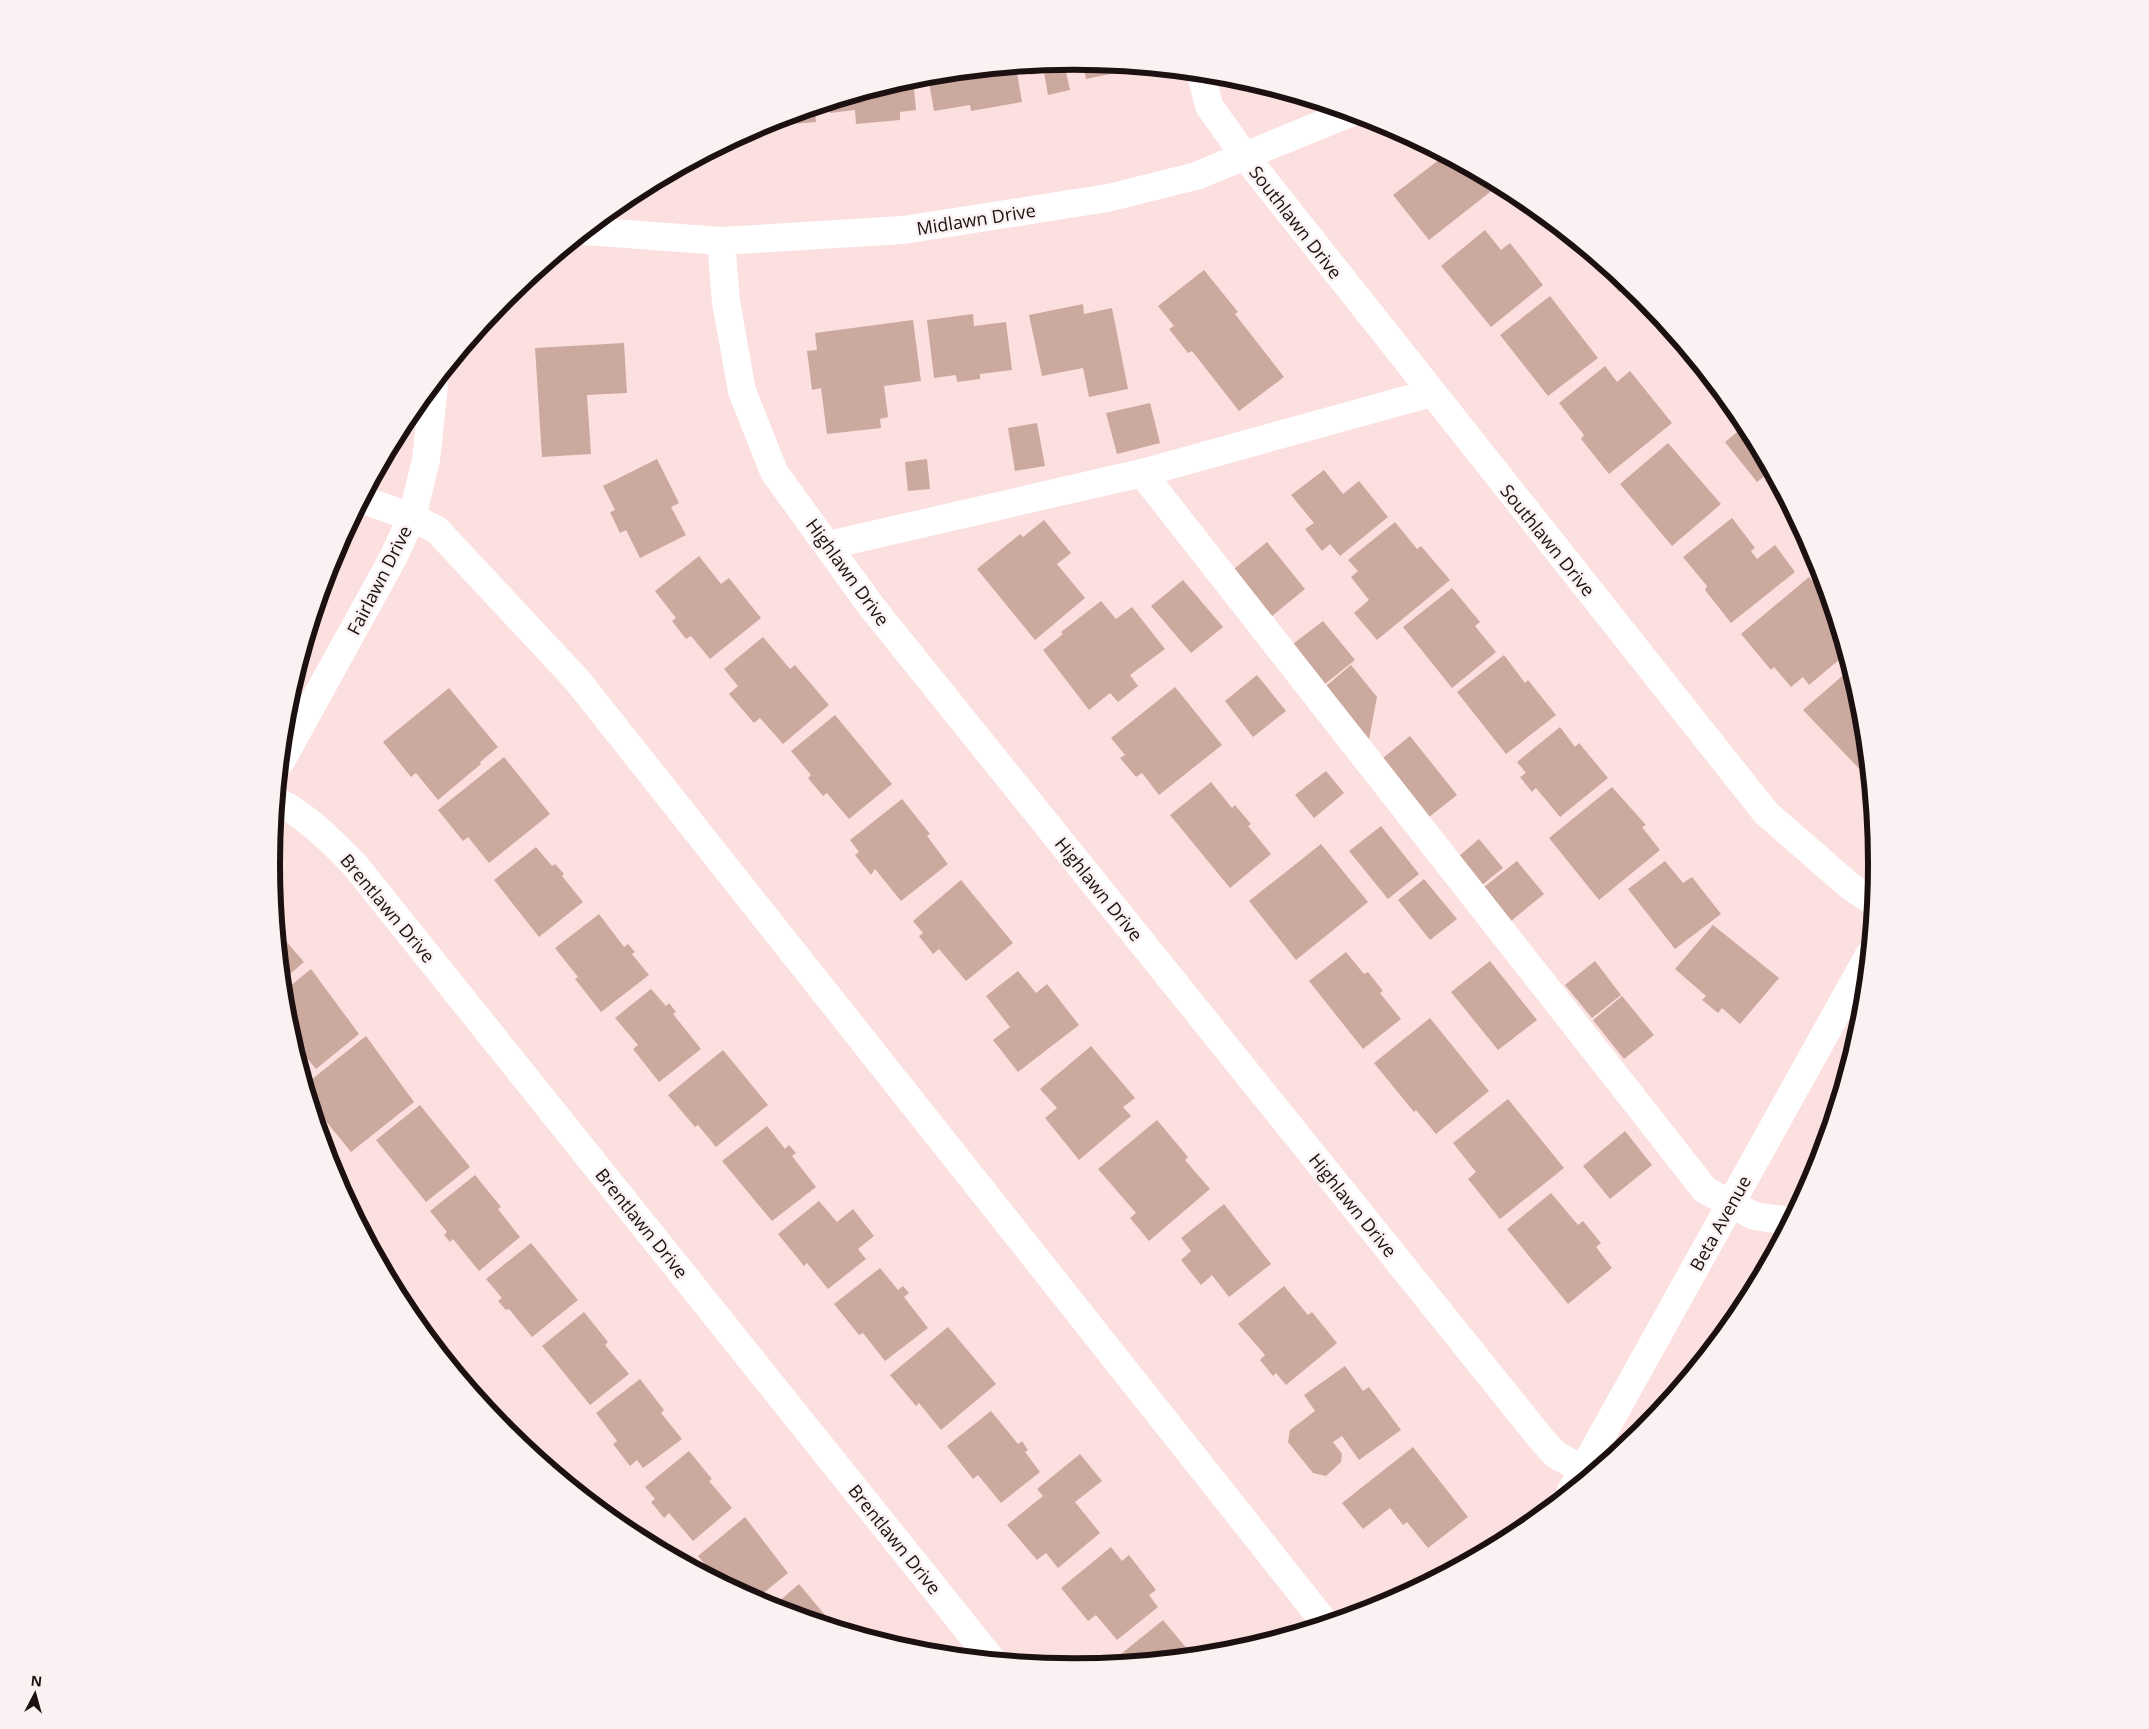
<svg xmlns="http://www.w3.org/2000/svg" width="2149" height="1729" font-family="'Open Sans',sans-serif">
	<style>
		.building { fill: #cca99e }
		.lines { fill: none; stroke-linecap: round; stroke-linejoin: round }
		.minor { stroke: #fff; stroke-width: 28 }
		.labels { text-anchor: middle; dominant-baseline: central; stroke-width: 5; stroke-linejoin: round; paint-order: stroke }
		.street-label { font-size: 18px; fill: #1c1010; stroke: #faf2f2 }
		.rim { fill: none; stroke: #1c1010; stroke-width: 6 }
	</style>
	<rect width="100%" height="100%" fill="#fcdfdf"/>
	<!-- building -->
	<path class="building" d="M1075,61L1108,65L1110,74L1086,79L1084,69L1066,72L1070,90L1048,95L1044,72L1031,75L1029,66Z
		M1016,67L1022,102L971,111L970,105L934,111L928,76Z
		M913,78L916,110L900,112V120L856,124L855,110L830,113V103Z
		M815,108L816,122L778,125V130L750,131L767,122Z
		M1444,156L1499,185L1429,240L1393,195Z
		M1485,230L1501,250L1510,243L1543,285L1491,327L1441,266Z
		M1594,256L1628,284L1619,292L1591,259Z
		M1204,270L1238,312L1235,314L1284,377L1239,411L1192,351L1188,353L1169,329L1174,326L1158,306Z
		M1550,296L1598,358L1548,396L1500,335Z
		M1083,304L1084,314L1112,308L1128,389L1089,397L1083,368L1042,376L1029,315Z
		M973,314L974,326L1006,322L1012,370L980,374V379L957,382L956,375L934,378L927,320Z
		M913,320L921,381L884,386L888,417L880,419L881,428L827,434L821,388L812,390L807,351L817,350L815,333Z
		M624,343L627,393L587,395L591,454L542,457L535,348Z
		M1605,366L1617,382L1630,371L1672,423L1609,474L1581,439L1584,435L1559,403Z
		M1150,403L1160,443L1117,454L1106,413Z
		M1037,423L1045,466L1015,471L1008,428Z
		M1746,425L1771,471L1757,482L1725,442Z
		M1668,443L1721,504L1672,546L1620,484Z
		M657,459L679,503L671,507L686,535L640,558L626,530L620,533L610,512L615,510L603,486Z
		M927,459L930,489L908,491L905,462Z
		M1324,470L1343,494L1359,481L1388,517L1340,556L1330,544L1322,551L1305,529L1314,523L1291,495Z
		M1772,474L1795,516L1794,517L1765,480Z
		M1732,518L1755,548L1751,551L1757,559L1775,545L1795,572L1731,623L1705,590L1707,586L1683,557Z
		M1044,520L1071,553L1057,564L1085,598L1035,640L977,569L1020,534L1023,537Z
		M1395,522L1417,549L1421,546L1450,580L1377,640L1354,613L1369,600L1351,577L1358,571L1348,560Z
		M1267,542L1305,589L1272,616L1234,569Z
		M699,556L721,584L729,578L761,618L710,659L691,636L686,639L672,621L676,618L655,591Z
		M1809,577L1816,586L1823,580L1846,654L1809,685L1803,677L1791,687L1774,667L1771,670L1741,634Z
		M1183,580L1223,627L1191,653L1151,606Z
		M1452,588L1480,622L1475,626L1496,652L1452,688L1403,627Z
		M1101,601L1116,619L1132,607L1165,649L1130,675L1138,686L1118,702L1110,693L1089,710L1043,650L1063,634L1061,632Z
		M1323,621L1355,660L1321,687L1289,647Z
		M763,637L790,669L795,665L829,705L783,744L760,718L754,723L729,694L738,686L724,669Z
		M1504,655L1525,683L1528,680L1556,715L1506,754L1457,692Z
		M1351,665L1377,697L1369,739L1326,686Z
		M1848,671L1853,677L1862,708L1869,779L1803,710Z
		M1257,675L1286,711L1253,737L1225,701Z
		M1175,687L1222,745L1159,795L1142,773L1136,777L1120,758L1125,755L1111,738Z
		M449,688L498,747L480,762L481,764L438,800L416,773L411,777L383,742Z
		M835,715L892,784L849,819L827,793L823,796L808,778L811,775L791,751Z
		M1560,727L1575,747L1579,743L1608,778L1560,817L1536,788L1532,792L1520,777L1526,773L1517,762Z
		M1410,736L1457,795L1429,817L1383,758Z
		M504,757L550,814L489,863L468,837L463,841L438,810Z
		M1326,771L1344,793L1314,818L1295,795Z
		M1211,782L1232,808L1235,805L1251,824L1248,826L1271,854L1230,888L1170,815Z
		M1612,787L1646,825L1642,827L1660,850L1599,900L1549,838Z
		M902,799L930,834L927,836L948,864L901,901L875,869L871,875L855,855L859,852L850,840Z
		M1381,826L1419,874L1388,899L1349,851Z
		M1479,839L1503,868L1482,885L1459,856Z
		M1321,844L1368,902L1296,960L1249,901Z
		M536,847L552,866L555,864L564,874L562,876L583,902L539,937L494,880Z
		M1517,861L1544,894L1511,921L1484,887Z
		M1665,861L1683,883L1692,877L1721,914L1675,949L1628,889Z
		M1424,879L1457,919L1430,940L1398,900Z
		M961,880L1013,943L966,981L939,949L933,954L919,936L923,933L913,921Z
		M599,914L624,947L628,944L635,952L632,954L649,975L601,1012L575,979L578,977L555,948Z
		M1713,925L1779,978L1740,1024L1722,1008L1718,1013L1702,1000L1706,996L1675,969Z
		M278,932L304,962L283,980Z
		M1346,952L1364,974L1368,972L1383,991L1380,993L1401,1019L1363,1049L1309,981Z
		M1490,961L1537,1020L1498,1050L1451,992Z
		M1595,961L1621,995L1592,1018L1565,985Z
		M311,969L359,1034L316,1069L292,1040L287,1021L284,991Z
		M1018,971L1036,993L1047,984L1079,1025L1018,1072L993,1040L1010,1027L986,996Z
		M651,989L666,1006L669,1003L676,1012L673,1014L701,1049L659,1082L633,1049L638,1045L615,1018Z
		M1622,996L1654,1035L1624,1059L1593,1020Z
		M1430,1018L1489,1091L1436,1134L1416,1110L1414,1112L1374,1063Z
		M366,1036L414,1102L351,1152L317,1110L314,1113L306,1084Z
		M1091,1046L1135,1098L1123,1107L1131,1116L1079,1160L1045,1118L1057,1108L1040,1089Z
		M723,1050L768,1105L716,1147L698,1125L695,1127L668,1095Z
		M1508,1099L1564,1168L1500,1219L1468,1179L1476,1172L1453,1143Z
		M420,1105L470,1167L426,1202L376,1140Z
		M1157,1120L1188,1157L1185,1160L1210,1189L1149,1241L1130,1218L1136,1213L1098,1169Z
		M767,1126L785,1149L789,1145L796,1153L792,1156L816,1187L772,1221L722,1161Z
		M1625,1131L1652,1165L1610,1199L1583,1166Z
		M475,1175L501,1207L498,1209L520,1237L479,1271L453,1239L450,1242L444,1235L447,1232L430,1211Z
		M1551,1193L1578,1225L1583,1221L1601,1243L1596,1247L1612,1268L1568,1304L1507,1229Z
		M819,1201L837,1222L853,1209L874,1236L858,1249L866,1259L828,1289L807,1263L804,1266L778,1234Z
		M1224,1204L1271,1264L1229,1297L1212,1275L1201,1285L1181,1260L1191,1251L1181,1238Z
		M531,1243L578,1300L532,1337L509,1309L506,1310L498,1301L502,1298L486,1279Z
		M880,1268L898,1290L903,1286L909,1293L904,1297L928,1328L885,1361L863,1333L859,1335L834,1304Z
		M1284,1286L1308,1315L1312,1312L1337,1343L1286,1385L1276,1373L1273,1376L1260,1360L1265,1355L1238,1324Z
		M584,1312L608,1342L605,1345L629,1374L590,1405L542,1346Z
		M948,1327L996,1384L941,1430L919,1403L916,1406L890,1375Z
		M1345,1366L1363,1391L1369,1387L1401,1430L1359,1460L1342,1436L1333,1442L1342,1454L1341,1462L1326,1476L1313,1473L1288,1442L1290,1430L1315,1411L1304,1395Z
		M640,1379L664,1410L661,1413L682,1439L643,1468L637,1460L630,1466L613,1444L617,1441L596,1413Z
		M991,1411L1018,1444L1022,1441L1028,1450L1025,1452L1040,1472L1001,1503L978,1475L973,1479L947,1446Z
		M1413,1447L1468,1517L1428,1548L1407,1522L1403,1525L1390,1508L1363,1529L1342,1503Z
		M689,1451L712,1479L709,1481L732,1508L693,1541L669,1513L664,1518L651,1502L655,1499L645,1487Z
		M1080,1454L1102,1481L1075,1502L1100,1533L1058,1568L1046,1553L1037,1560L1007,1525L1043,1496L1037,1489Z
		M745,1517L788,1573L755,1600L720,1582L698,1556Z
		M1111,1547L1122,1561L1129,1555L1156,1590L1149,1595L1158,1607L1117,1640L1096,1615L1088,1621L1061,1588Z
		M799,1584L835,1627L771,1608Z
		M1163,1620L1193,1656L1128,1662L1121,1654Z"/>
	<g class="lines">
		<!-- minor -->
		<path class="minor" d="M1201,74L1209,106L1244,155L1766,813L1851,887L1874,902
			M586,231L721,241L903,230L1108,198L1196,176L1350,113
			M721,241L726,302L742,391L774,472L871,606L1543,1441L1556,1455L1592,1474
			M1142,473L1705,1190L1754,1216L1791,1221
			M363,500L412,517L437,530L577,680L1326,1624
			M829,545L1142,473L1431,393
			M281,761L393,558L412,517L426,460L434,385
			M277,801C308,817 330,840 354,864L992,1660
			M1571,1491L1869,955"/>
	</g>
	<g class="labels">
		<!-- street labels -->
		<g class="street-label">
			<text transform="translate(976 219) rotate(-9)">Midlawn Drive</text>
			<text transform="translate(1296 222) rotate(52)">Southlawn Drive</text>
			<text transform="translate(1548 540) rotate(51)">Southlawn Drive</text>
			<text transform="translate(848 572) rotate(54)">Highlawn Drive</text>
			<text transform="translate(379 580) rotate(-63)">Fairlawn Drive</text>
			<text transform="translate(1099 889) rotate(51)">Highlawn Drive</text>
			<text transform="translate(388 908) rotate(50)">Brentlawn Drive</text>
			<text transform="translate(1353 1205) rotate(51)">Highlawn Drive</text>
			<text transform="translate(642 1223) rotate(51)">Brentlawn Drive</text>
			<text transform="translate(1720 1223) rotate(-61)">Beta Avenue</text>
			<text transform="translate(895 1539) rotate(51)">Brentlawn Drive</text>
		</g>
	</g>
	<!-- crop -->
	<path d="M0 0H2149V1729H0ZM280 864a794 794 0 1 1 1588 0a794 794 0 1 1-1588 0Z" fill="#faf2f2" fill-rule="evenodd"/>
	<path class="rim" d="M280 864a794 794 0 1 1 1588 0a794 794 0 1 1-1588 0Z"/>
	<!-- north arrow -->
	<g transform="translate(35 1694) rotate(6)" stroke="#faf2f2" stroke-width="4" paint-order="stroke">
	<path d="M0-4L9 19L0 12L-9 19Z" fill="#1c1010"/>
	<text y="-8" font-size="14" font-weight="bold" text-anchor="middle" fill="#1c1010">N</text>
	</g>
</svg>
